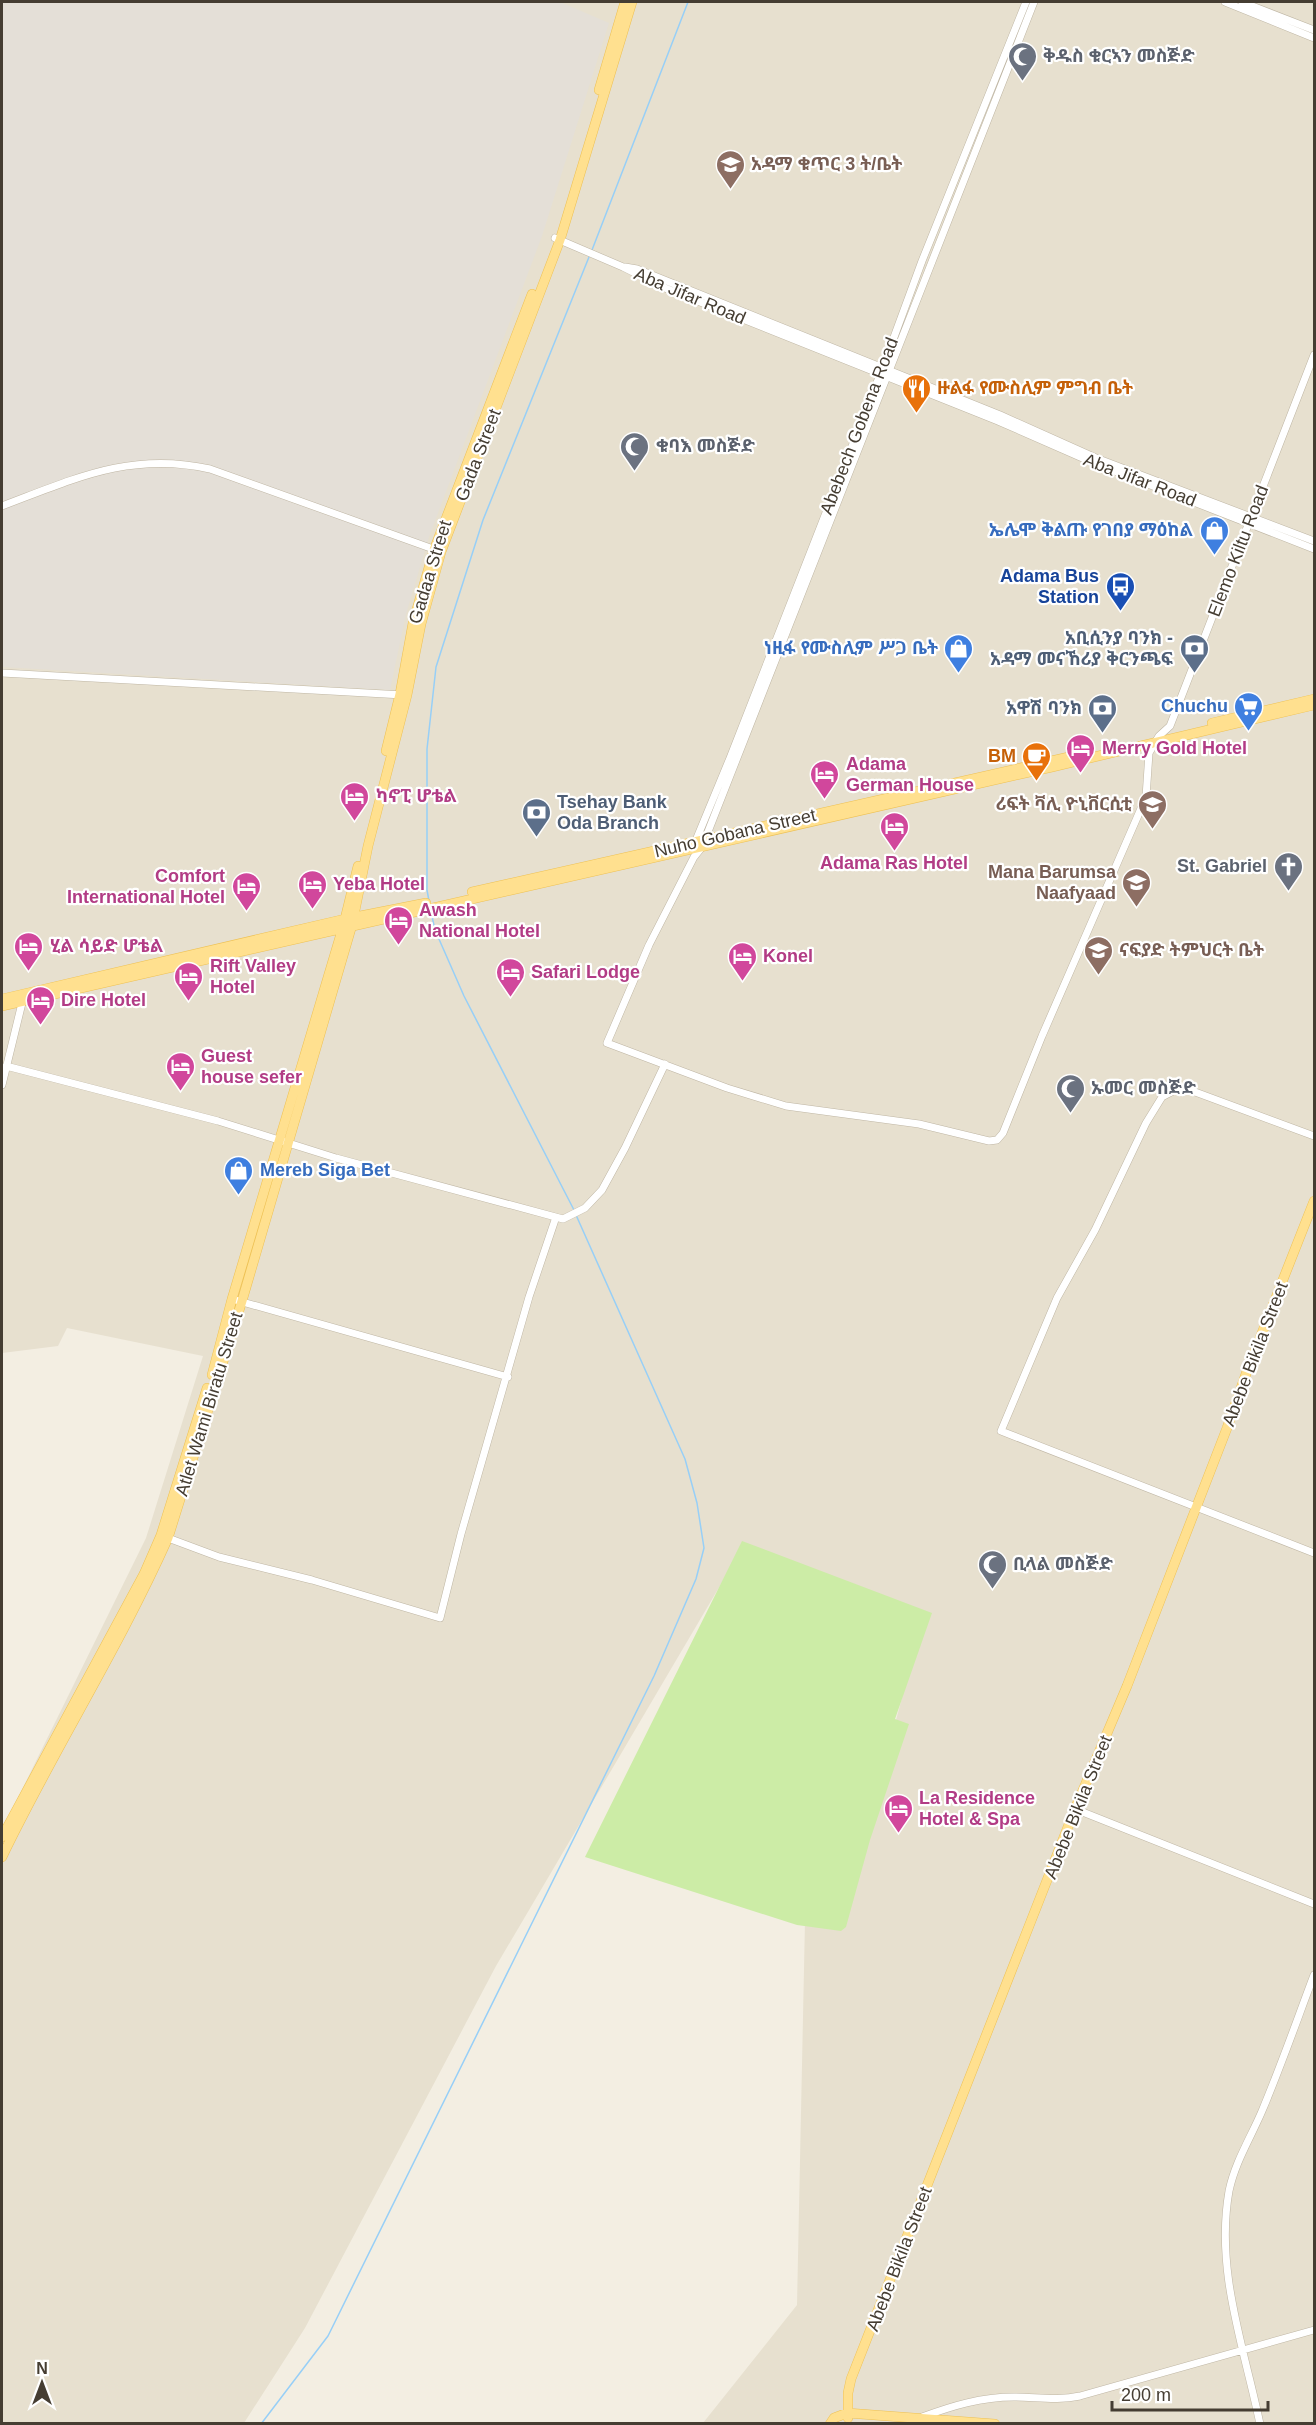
<svg xmlns="http://www.w3.org/2000/svg" width="1316" height="2425" font-family="Arial,'Noto Sans Ethiopic',sans-serif">
	<style>
		.residential { fill: #e7e0cf }
		.industrial { fill: #e4dfd7 }
		.green { fill: #cceca6 }
		.lines { fill: none; stroke-linecap: round; stroke-linejoin: round }
		.stream { stroke: #97cff7; stroke-width: 1.5 }
		.minor-casing { stroke: #bfb6a4; stroke-width: 8 }
		.major-casing { stroke: #eec154; stroke-width: 10 }
		.minor { stroke: #fff; stroke-width: 7 }
		.major { stroke: #ffe08f; stroke-width: 9 }
		.labels { text-anchor: middle; dominant-baseline: central; stroke-width: 4.5; stroke-linejoin: round; paint-order: stroke }
		.worship-label { font-size: 18px; font-weight: bold; fill: #5b616d; stroke: #fff; text-anchor: start }
		.education-label { font-size: 18px; font-weight: bold; fill: #785e54; stroke: #fff; text-anchor: start }
		.street-label { font-size: 18px; fill: #453d32; stroke: #fff }
		.food-label { font-size: 18px; font-weight: bold; fill: #c56008; stroke: #fff; text-anchor: start }
		.shop-label { font-size: 18px; font-weight: bold; fill: #366cbe; stroke: #fff; text-anchor: end }
		.transit-label { font-size: 18px; font-weight: bold; fill: #164399; stroke: #fff; text-anchor: end }
		.service-label { font-size: 18px; font-weight: bold; fill: #4e5e75; stroke: #fff; text-anchor: end }
		.hotel-label { font-size: 18px; font-weight: bold; fill: #b23c85; stroke: #fff; text-anchor: start }
	</style>
	<rect width="100%" height="100%" fill="#f3eee2"/>
	<!-- residential -->
	<path class="residential" d="M2,2H1314V2423H703L797,2305L805,1921L841,1927L924,1615L744,1545L496,1966L305,2328L244,2423H2V1830L146,1538L203,1356L67,1328L58,1346L2,1353Z"/>
	<!-- industrial -->
	<path class="industrial" d="M2,2H560L609,23L542,236L429,537L406,614L390,690L2,667Z"/>
	<!-- green -->
	<path class="green" d="M742,1541L932,1613L895,1719L909,1724L870,1840L846,1927L841,1931L797,1925L585,1857Z"/>
	<g class="lines">
		<!-- stream -->
		<path class="stream" d="M592,250L688,2
			M429,901L427,890V749L436,667L483,520L589,257
			M431,912L435,930L464,996L574,1210
			M261,2424L328,2336L654,1676L696,1579L704,1548L697,1503L685,1459L576,1215"/>
		<defs>
			<path id="minor" d="M1034,2L702,847L694,857L649,945L607,1043L727,1088L786,1106L919,1124L989,1141L997,1140L1003,1133L1042,1036L1146,797L1149,753L1159,736L1170,726L1314,355
				M1225,2L1314,38
				M1242,2L1314,30
				M555,238L623,267L665,288L998,421L1094,463L1314,549
				M625,267L637,269L1000,415L1096,458L1314,541
				M2,506C74,479 131,451 210,469L436,550
				M2,673L403,695
				M694,845L730,758L883,367L922,261L1026,2
				M6,1066L218,1121L336,1158L563,1219L585,1208L602,1190L625,1148L665,1064
				M2,1085L23,999
				M1314,1136L1187,1089L1179,1088L1162,1097L1146,1123L1095,1230L1057,1298L1001,1431L1314,1553
				M232,1299L508,1377
				M168,1538L219,1557L312,1580L440,1618L461,1534L529,1297L556,1217
				M1075,1809L1314,1904
				M922,2417C952,2406 981,2397 1014,2397C1036,2397 1058,2401 1080,2396L1314,2330
				M1260,2424C1244,2347 1215,2270 1229,2191C1235,2162 1251,2137 1262,2111C1281,2066 1297,2020 1314,1975"/>
			<path id="major" d="M599,90L625,2
				M1212,723L1314,699
				M386,751L400,694L413,623L434,550L532,294
				M782,822L1082,754
				M472,892L769,825
				M2,999L345,919L426,903
				M2,1006L1052,767L1314,705
				M212,1375L232,1299L343,927L358,866
				M2,1837L144,1574L161,1535L207,1388
				M2,1857C54,1749 119,1648 168,1538L242,1301L352,925L368,846L407,695L421,624L441,552L560,240L632,2
				M848,2418V2393L851,2379L1075,1809L1127,1686L1227,1428L1247,1371L1314,1201
				M830,2424L834,2418L847,2413L995,2424"/>
		</defs>
		<!-- minor casing -->
		<use href="#minor" class="minor-casing"/>
		<!-- major casing -->
		<use href="#major" class="major-casing"/>
		<!-- minor -->
		<use href="#minor" class="minor"/>
		<!-- major -->
		<use href="#major" class="major"/>
	</g>
	<!-- icons -->
	<defs>
		<symbol id="mosque-pin" viewBox="-11 -11 22 30"><path d="M0 17L-7.5 6A9.5 9.5 0 1 1 7.5 6Z" fill="#6b7280" stroke="#fff"/><path d="M3.5-4.9A6 6 0 1 0 3.5 4.9A5 5 0 1 1 3.5-4.9Z" fill="#fff"/></symbol>
		<symbol id="school-pin" viewBox="-11 -11 22 30"><path d="M0 17L-7.5 6A9.5 9.5 0 1 1 7.5 6Z" fill="#8d6e63" stroke="#fff"/><path d="M0-5L7-2L0 1L-7-2ZM-4 1L0 2.5L4 1V4Q0 6-4 4Z" fill="#fff"/></symbol>
		<symbol id="restaurant-pin" viewBox="-11 -11 22 30"><path d="M0 17L-7.5 6A9.5 9.5 0 1 1 7.5 6Z" fill="#e8710a" stroke="#fff"/><path d="M-5-6h1v4h1v-4h1v4h1v-4h1v5L-1.5 .5V6h-2V.5L-5-1ZM5-6V6H3V1.5H1.5Q1.5-4 5-6Z" fill="#fff"/></symbol>
		<symbol id="shop-pin" viewBox="-11 -11 22 30"><path d="M0 17L-7.5 6A9.5 9.5 0 1 1 7.5 6Z" fill="#3f7fe0" stroke="#fff"/><path d="M-5-2.5h2.3a2.7 3.5 0 0 1 5.4 0H5L5.5 6h-11ZM-1.5-2.5h3a1.5 2.3 0 0 0-3 0Z" fill="#fff"/></symbol>
		<symbol id="bus-pin" viewBox="-11 -11 22 30"><path d="M0 17L-7.5 6A9.5 9.5 0 1 1 7.5 6Z" fill="#1a4fb4" stroke="#fff"/><path d="M-5-6H5V4H4V6H2V4H-2V6H-4V4H-5ZM-3.5-4V0h7V-4ZM-3.5 1.2v1.5H-2V1.2ZM2 1.2v1.5H3.5V1.2Z" fill="#fff"/></symbol>
		<symbol id="bank-pin" viewBox="-11 -11 22 30"><path d="M0 17L-7.5 6A9.5 9.5 0 1 1 7.5 6Z" fill="#5c6f8a" stroke="#fff"/><path d="M-6-4H6V4H-6ZM0-2.3a2.3 2.3 0 1 0 0 4.6a2.3 2.3 0 1 0 0-4.6Z" fill="#fff"/></symbol>
		<symbol id="supermarket-pin" viewBox="-11 -11 22 30"><path d="M0 17L-7.5 6A9.5 9.5 0 1 1 7.5 6Z" fill="#3f7fe0" stroke="#fff"/><path d="M-6-5.5h2.5l.6 2H6L4.5 2H-2.5L-4.4-4H-6ZM-1.5 3.2a1.3 1.3 0 1 0 .1 0ZM3 3.2a1.3 1.3 0 1 0 .1 0Z" fill="#fff"/></symbol>
		<symbol id="hotel-pin" viewBox="-11 -11 22 30"><path d="M0 17L-7.5 6A9.5 9.5 0 1 1 7.5 6Z" fill="#d1479c" stroke="#fff"/><path d="M-6-4.5h1.5V1H6V5H4.5V3h-9V5H-6ZM-4 0a1.8 1.8 0 1 1 3.6 0ZM.5 0V-2.5h3Q6-2.5 6 0Z" fill="#fff"/></symbol>
		<symbol id="cafe-pin" viewBox="-11 -11 22 30"><path d="M0 17L-7.5 6A9.5 9.5 0 1 1 7.5 6Z" fill="#e8710a" stroke="#fff"/><path d="M-5.5-4.5H6V0H3Q3 3.5 0 3.5H-2.5Q-5.5 3.5-5.5 0ZM3-3.2v2h1.7v-2ZM-6 4.5H4V6H-6Z" fill="#fff"/></symbol>
		<symbol id="university-pin" viewBox="-11 -11 22 30"><path d="M0 17L-7.5 6A9.5 9.5 0 1 1 7.5 6Z" fill="#8d6e63" stroke="#fff"/><path d="M0-5L7-2L0 1L-7-2ZM-4 1L0 2.5L4 1V4Q0 6-4 4Z" fill="#fff"/></symbol>
		<symbol id="church-pin" viewBox="-11 -11 22 30"><path d="M0 17L-7.5 6A9.5 9.5 0 1 1 7.5 6Z" fill="#6b7280" stroke="#fff"/><path d="M-1.2-6h2.4v3.5h3.3v2.4h-3.3V6h-2.4V-.1h-3.3v-2.4h3.3Z" fill="#fff"/></symbol>
	</defs>
	<g fill-rule="evenodd">
		<use href="#mosque-pin" x="1006" y="40" width="33" height="45"/>
		<use href="#school-pin" x="714" y="148" width="33" height="45"/>
		<use href="#restaurant-pin" x="900" y="372" width="33" height="45"/>
		<use href="#mosque-pin" x="618" y="430" width="33" height="45"/>
		<use href="#shop-pin" x="1198" y="514" width="33" height="45"/>
		<use href="#bus-pin" x="1104" y="570" width="33" height="45"/>
		<use href="#shop-pin" x="942" y="632" width="33" height="45"/>
		<use href="#bank-pin" x="1178" y="632" width="33" height="45"/>
		<use href="#supermarket-pin" x="1232" y="690" width="33" height="45"/>
		<use href="#bank-pin" x="1086" y="692" width="33" height="45"/>
		<use href="#hotel-pin" x="1064" y="732" width="33" height="45"/>
		<use href="#cafe-pin" x="1020" y="740" width="33" height="45"/>
		<use href="#hotel-pin" x="808" y="758" width="33" height="45"/>
		<use href="#hotel-pin" x="338" y="780" width="33" height="45"/>
		<use href="#university-pin" x="1136" y="788" width="33" height="45"/>
		<use href="#bank-pin" x="520" y="796" width="33" height="45"/>
		<use href="#hotel-pin" x="878" y="810" width="33" height="45"/>
		<use href="#church-pin" x="1272" y="850" width="33" height="45"/>
		<use href="#school-pin" x="1120" y="866" width="33" height="45"/>
		<use href="#hotel-pin" x="296" y="868" width="33" height="45"/>
		<use href="#hotel-pin" x="230" y="870" width="33" height="45"/>
		<use href="#hotel-pin" x="382" y="904" width="33" height="45"/>
		<use href="#hotel-pin" x="12" y="930" width="33" height="45"/>
		<use href="#school-pin" x="1082" y="934" width="33" height="45"/>
		<use href="#hotel-pin" x="726" y="940" width="33" height="45"/>
		<use href="#hotel-pin" x="494" y="956" width="33" height="45"/>
		<use href="#hotel-pin" x="172" y="960" width="33" height="45"/>
		<use href="#hotel-pin" x="24" y="984" width="33" height="45"/>
		<use href="#hotel-pin" x="164" y="1050" width="33" height="45"/>
		<use href="#mosque-pin" x="1054" y="1072" width="33" height="45"/>
		<use href="#shop-pin" x="222" y="1154" width="33" height="45"/>
		<use href="#mosque-pin" x="976" y="1548" width="33" height="45"/>
		<use href="#hotel-pin" x="882" y="1792" width="33" height="45"/>
	</g>
	<g class="labels">
		<!-- worship labels -->
		<g class="worship-label">
			<text x="1043" y="56">ቅዱስ ቁርኣን መስጅድ</text>
			<text x="656" y="446">ቁባእ መስጅድ</text>
			<text x="1267" y="866" text-anchor="end">St. Gabriel</text>
			<text x="1091" y="1088">ኡመር መስጅድ</text>
			<text x="1013" y="1564">ቢላል መስጅድ</text>
		</g>
		<!-- education labels -->
		<g class="education-label">
			<text x="751" y="164">አዳማ ቁጥር 3 ት/ቤት</text>
			<text x="1132" y="804" text-anchor="end">ሪፍት ቫሊ ዮኒቨርሲቲ</text>
			<text x="1116" y="872" text-anchor="end">Mana Barumsa<tspan x="1116" dy="21">Naafyaad</tspan></text>
			<text x="1119" y="950">ናፍያድ ትምህርት ቤት</text>
		</g>
		<!-- street labels -->
		<g class="street-label">
			<text transform="translate(690 296) rotate(23)">Aba Jifar Road</text>
			<text transform="translate(859 426) rotate(-69)">Abebech Gobena Road</text>
			<text transform="translate(478 455) rotate(-69)">Gada Street</text>
			<text transform="translate(1140 480) rotate(21)">Aba Jifar Road</text>
			<text transform="translate(1238 551) rotate(-69)">Elemo Kiltu Road</text>
			<text transform="translate(430 572) rotate(-73)">Gadaa Street</text>
			<text transform="translate(735 833) rotate(-13)">Nuho Gobana Street</text>
			<text transform="translate(1255 1354) rotate(-69)">Abebe Bikila Street</text>
			<text transform="translate(209 1404) rotate(-73)">Atlet Wami Biratu Street</text>
			<text transform="translate(1078 1807) rotate(-68)">Abebe Bikila Street</text>
			<text transform="translate(899 2259) rotate(-69)">Abebe Bikila Street</text>
		</g>
		<!-- food labels -->
		<g class="food-label">
			<text x="937" y="388">ዙልፋ የሙስሊም ምግብ ቤት</text>
			<text x="1016" y="756" text-anchor="end">BM</text>
		</g>
		<!-- shop labels -->
		<g class="shop-label">
			<text x="1193" y="530">ኤሌሞ ቅልጡ የገበያ ማዕከል</text>
			<text x="938" y="648">ነዚፋ የሙስሊም ሥጋ ቤት</text>
			<text x="1228" y="706">Chuchu</text>
			<text x="260" y="1170" text-anchor="start">Mereb Siga Bet</text>
		</g>
		<!-- transit labels -->
		<g class="transit-label">
			<text x="1099" y="576">Adama Bus<tspan x="1099" dy="21">Station</tspan></text>
		</g>
		<!-- service labels -->
		<g class="service-label">
			<text x="1173" y="638">አቢሲንያ ባንክ -<tspan x="1173" dy="21">አዳማ መናኸሪያ ቅርንጫፍ</tspan></text>
			<text x="1082" y="708">አዋሽ ባንክ</text>
			<text x="557" y="802" text-anchor="start">Tsehay Bank<tspan x="557" dy="21">Oda Branch</tspan></text>
		</g>
		<!-- hotel labels -->
		<g class="hotel-label">
			<text x="1102" y="748">Merry Gold Hotel</text>
			<text x="846" y="764">Adama<tspan x="846" dy="21">German House</tspan></text>
			<text x="376" y="796">ካኖፒ ሆቴል</text>
			<text x="894" y="863" text-anchor="middle">Adama Ras Hotel</text>
			<text x="225" y="876" text-anchor="end">Comfort<tspan x="225" dy="21">International Hotel</tspan></text>
			<text x="333" y="884">Yeba Hotel</text>
			<text x="419" y="910">Awash<tspan x="419" dy="21">National Hotel</tspan></text>
			<text x="50" y="946">ሂል ሳይድ ሆቴል</text>
			<text x="763" y="956">Konel</text>
			<text x="210" y="966">Rift Valley<tspan x="210" dy="21">Hotel</tspan></text>
			<text x="531" y="972">Safari Lodge</text>
			<text x="61" y="1000">Dire Hotel</text>
			<text x="201" y="1056">Guest<tspan x="201" dy="21">house sefer</tspan></text>
			<text x="919" y="1798">La Residence<tspan x="919" dy="21">Hotel &amp; Spa</tspan></text>
		</g>
	</g>
	<!-- border -->
	<rect width="1316" height="2425" fill="none" stroke="#453d32" stroke-width="6"/>
	<!-- north arrow -->
	<g transform="translate(42 2383)" stroke="#ffffff" stroke-width="4.5" paint-order="stroke">
	<path d="M0-4.5L10 22L0 15L-10 22Z" fill="#453d32"/>
	<text y="-9" font-size="16" font-weight="bold" text-anchor="middle" fill="#453d32">N</text>
	</g>
	<!-- scale -->
	<path d="M1112 2401v9h156v-9" fill="none" stroke="#453d32" stroke-width="3"/>
	<text x="1121" y="2401" font-size="18" fill="#453d32" stroke="#ffffff" stroke-width="4.5" paint-order="stroke">200 m</text>
</svg>
